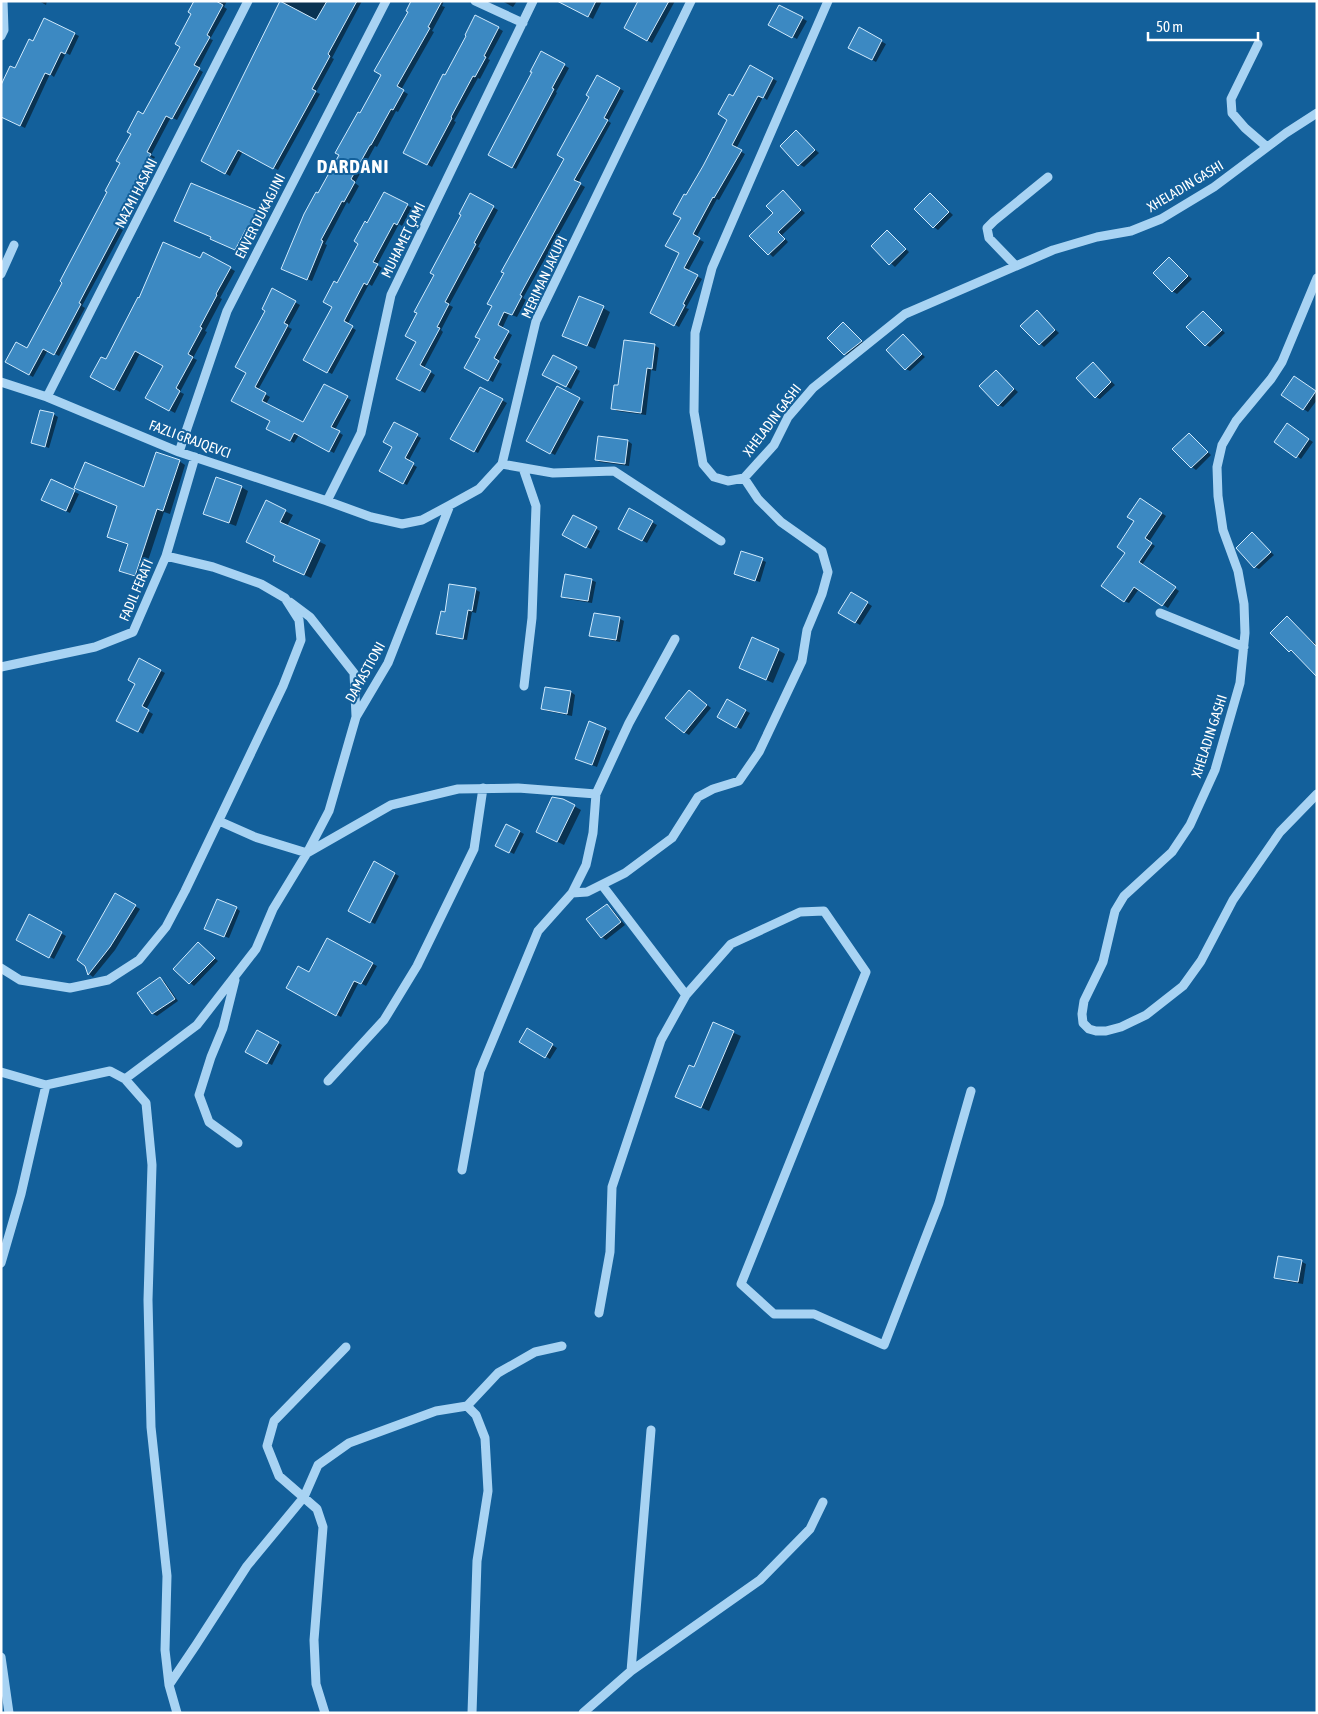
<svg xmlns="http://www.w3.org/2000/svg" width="1318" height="1714" font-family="'Asap Condensed',sans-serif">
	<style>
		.shadow { fill: #0007 }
		.building { fill: #3c89c2; stroke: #d0eafd }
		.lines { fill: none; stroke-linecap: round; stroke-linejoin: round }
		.minor { stroke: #a8d3f3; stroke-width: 9 }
		.labels { text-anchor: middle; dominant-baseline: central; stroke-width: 4; stroke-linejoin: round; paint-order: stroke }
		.street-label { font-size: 14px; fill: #fff; stroke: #13609b }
		.district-label { font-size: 19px; font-weight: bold; letter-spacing: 1px; fill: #fff; stroke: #13609b }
	</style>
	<rect width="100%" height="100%" fill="#13609b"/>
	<!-- shadow -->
	<path class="shadow" d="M39,1H47L46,5Z
		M196,1H227L224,7L227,9L210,39L213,40L198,69L203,72L177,120L171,117L151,155L155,157L140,185L144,187L128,216L130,217L82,306L85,308L59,356L48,350L33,377L6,362L27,350L64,282L109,192L144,116L182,47Z
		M282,1H362L332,58L334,59L316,92L320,94L278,170L243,151L230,176L203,161L260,43Z
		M413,1H444L442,6L445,7L432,31L434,32L401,90L408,94L398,112L396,111L377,147L375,146L355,183L359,186L349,204L347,202L325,244L327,245L312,281L287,271L319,195L383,74Z
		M502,1H517L513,7Z
		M567,1H602L593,19L566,4Z
		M640,1H675L652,43L625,28Z
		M780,6L807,21L797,39L770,25Z
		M476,16L503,31L488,59L490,60L480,79L478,78L454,121L456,122L432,167L405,152L468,36Z
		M45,20L79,36L70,55L66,53L54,77L50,74L25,128L1,116L15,70L34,43Z
		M859,29L886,44L876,62L849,47Z
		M542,53L569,68L556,92L557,93L516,169L489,155L534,72Z
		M750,67L777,81L767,100L763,97L736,149L745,154L719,200L717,199L696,238L704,242L688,271L702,279L686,308L689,309L679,327L652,312L681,253L682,218L686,196L729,119L733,98Z
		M597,77L624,91L608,121L611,123L578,183L585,187L523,298L526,300L517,317L509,314L502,329L512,335L498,362L502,364L493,382L466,368L481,339L493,306L565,158L591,97Z
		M796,132L819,153L804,167L799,164Z
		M191,185L263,216L255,233L252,231L241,252L217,242Z
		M783,192L805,213L782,235L788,242L773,257L751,236L774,213Z
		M385,193L412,208L402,226L399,224L377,265L382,268L372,286L369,284L347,325L356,330L332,374L305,360L334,306L338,285Z
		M931,194L953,215L938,230L934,227Z
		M471,195L498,210L478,247L480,248L449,305L453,307L441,330L443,332L424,368L435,375L425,393L398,378L418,341L436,275Z
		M887,231L909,252L895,267L872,246Z
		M204,254L235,271L220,298L222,299L205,331L207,332L193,358L197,360L180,392L184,394L175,413L147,398L164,366L140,353L120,392L92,377L200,260Z
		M1170,258L1192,279L1177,294L1172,291Z
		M273,290L300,305L288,327L292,329L258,390L270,397L266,404L303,424L324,385L351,400L335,430L343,435L334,453L299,435L294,443L267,428L271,421L248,373Z
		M603,308L610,312L595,349L564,335Z
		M1037,312L1059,333L1044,347L1022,326Z
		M1203,312L1225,333L1210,347L1206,345Z
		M843,323L865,344L849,357L845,354Z
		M903,336L925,357L910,371L906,369Z
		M654,345L659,348L656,371L651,370L646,415L617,411L612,408L619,387Z
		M553,356L580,371L571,389L544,374Z
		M1093,364L1115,385L1100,399L1096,397Z
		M996,372L1018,392L1003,407L999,405Z
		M1299,380L1317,393V400L1308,412L1283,395Z
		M557,387L584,402L555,455L528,441Z
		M480,388L507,403L478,453L451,438Z
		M53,414L58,417L49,448L32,442Z
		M394,423L421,438L408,462L417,467L407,485L381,471L394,446Z
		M1292,428L1313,442L1301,459L1297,456Z
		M1189,434L1211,455L1196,470L1192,467Z
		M628,441L632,444L629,466L600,462L596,460Z
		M179,461L185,465L170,514L164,512L142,579L127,574L120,570L129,545L108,536L118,506L145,489Z
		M51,481L79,494L70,513L47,502Z
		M241,487L248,491L236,526L204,514Z
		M267,502L293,515L287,526L326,545L311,578L281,564L276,556Z
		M1145,502L1166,516L1149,542L1155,546L1142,565L1179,591L1168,608L1139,589L1129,603L1124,601L1127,552Z
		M630,510L657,525L647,543L620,528Z
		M573,516L600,531L591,549L564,535Z
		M1252,534L1274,555L1259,569L1255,567Z
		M762,560L766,562L760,582L740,576Z
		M591,580L596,582L592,603L567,599L563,596Z
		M450,585L476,590L480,592L476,613L472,612L467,640L442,636L438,633L446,613Z
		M851,593L872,606L860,625L839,612Z
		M1287,618L1313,642L1317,644V675L1295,653L1290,651Z
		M620,619L624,621L620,642L595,637L591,635Z
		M778,650L785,654L773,683L740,668Z
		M140,660L165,673L146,710L153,714L143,734L117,720L137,684Z
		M546,688L571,692L575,695L572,716L547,711L542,709Z
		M694,694L711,708L689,735L684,732Z
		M727,701L750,713L741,729L718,717Z
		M590,723L610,731L597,767L581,761Z
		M574,806L581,810L564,845L544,835Z
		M507,825L524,834L514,854L496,845Z
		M374,863L399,876L375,924L350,911Z
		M115,895L140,909L115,950L93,977L89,974L86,965Z
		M607,905L611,908L625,925L606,940L602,937Z
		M236,908L240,911L229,938L210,931Z
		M30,916L66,936L54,959L17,939Z
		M327,939L377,966L366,986L359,982L341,1017L288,988L309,974Z
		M198,944L218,961L194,986L174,969Z
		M160,979L164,981L178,1001L157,1016L153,1014Z
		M713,1024L741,1036L709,1111L684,1100L694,1068Z
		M527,1030L557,1048L550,1059L520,1041Z
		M257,1032L282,1045L272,1065L247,1052Z
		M1302,1262L1306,1264L1303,1284L1280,1280L1275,1277Z"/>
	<!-- building -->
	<path class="building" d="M194,1H216L223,5L207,35L210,37L194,65L200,68L172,119L166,116L147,152L151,154L136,181L140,183L124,213L126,214L79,303L81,304L54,355L43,349L29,375L5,362L16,342L27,348L62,283L60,281L107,192L105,191L120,163L116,161L131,134L127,132L138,111L143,114L180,47L175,44L191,14L188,12Z
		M280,1L316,20L327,1H357L328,54L330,56L312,89L316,91L273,169L238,150L225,174L201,161Z
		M411,1H442L428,27L430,28L397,86L404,90L393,110L391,109L371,145H370L351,179L355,182L344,202L342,201L321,240L323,241L307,280L281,269L304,214L316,192L318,193L339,155L335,153L358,112L360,113L381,75L374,71L408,12L406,11Z
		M557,1H596L588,17Z
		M638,1H669L647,41L624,28Z
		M779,5L803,17L792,38L768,25Z
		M475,15L499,27L484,56L486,57L475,77L473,76L451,117L452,118L427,165L403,153L443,74L445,75L466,36L465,35Z
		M44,18L75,33L65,54L61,52L50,75L45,73L20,126L1,117V85L10,66L15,68L29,39L33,41Z
		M859,27L882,40L872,60L848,48Z
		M541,51L565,64L552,88L554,89L512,168L488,155L532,72H530Z
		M750,65L773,78L763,98L758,96L732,145L742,150L714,198L713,197L693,234L700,238L684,268L698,275L683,304L685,305L674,326L650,313L679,253L665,246L681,218L673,214L684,194L686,195L703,166L727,120L718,114L729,94L733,96Z
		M597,75L620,88L604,118L608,120L574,180L581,183L520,295L522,296L512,315L504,312L498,325L509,331L494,358L499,361L488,381L464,368L480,339L475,337L492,306L487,304L504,273L501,272L564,159L557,155L589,97L586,95Z
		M796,130L815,150L798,166L780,146Z
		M191,183L258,211L249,231L246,229L235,250L210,239L211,237L174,221Z
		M783,190L801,210L778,232L785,239L768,255L749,236L773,213L766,206Z
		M384,192L408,204L397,225L394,223L373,262L378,264L367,285L364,283L344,321L353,326L327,373L303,360L332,307L323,302L334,281L337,283L358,244L354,241L365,221L367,223Z
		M470,193L494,206L474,243L476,244L445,302L449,304L437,327L440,328L420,365L431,371L420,391L396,379L416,342L405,336L417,313L414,312L434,275L430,273L461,215L459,214Z
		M930,193L949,212L933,228L914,209Z
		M887,230L906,249L889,265L871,246Z
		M163,242L200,258L203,252L231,267L216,294L217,295L200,327L202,328L188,354L193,357L176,388L180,391L169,411L145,398L163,366L135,351L114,390L90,377L101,357L106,359L138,297L139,298Z
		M1169,257L1188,276L1172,292L1153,273Z
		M272,288L296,301L284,323L288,325L255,387L266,393L262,401L303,422L324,384L348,396L331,427L340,431L329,452L294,433L290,441L266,429L270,421L231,401L246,373L235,367L265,311L262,309Z
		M579,296L604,306L587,346L562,336Z
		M1037,310L1055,330L1039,345L1020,326Z
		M1203,311L1222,330L1205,346L1186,327Z
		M843,322L862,341L844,355L827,338Z
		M903,334L922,354L905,370L886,350Z
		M624,340L655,344L652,369L647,368L641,413L611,409L614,385H618Z
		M553,355L577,367L566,387L542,375Z
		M1093,362L1111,382L1095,398L1076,378Z
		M996,370L1014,389L998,406L979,386Z
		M1294,376L1316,391L1303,410L1281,395Z
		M557,386L580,398L550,454L526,441Z
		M480,387L503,399L474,452L450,439Z
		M40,410L54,413L45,447L31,443Z
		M394,422L418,434L405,458L414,463L403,484L379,471L392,447L383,442Z
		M1287,423L1309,439L1296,458L1274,442Z
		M1189,433L1208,452L1191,468L1172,449Z
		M598,436L628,440L625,464L595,460Z
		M156,452L180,460L163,511L157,509L135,576L119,571L128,544L107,537L117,506L74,488L85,462L144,487Z
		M216,477L242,486L229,523L203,514Z
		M51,479L75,490L66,511L41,500Z
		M1140,498L1162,513L1145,538L1152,543L1139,562L1176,587L1162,606L1134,587L1124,602L1101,586L1125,553L1117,547L1134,521L1127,517Z
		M266,500L286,510L280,522L320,540L304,575L273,561L275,556L246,542Z
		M629,508L653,521L642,541L618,529Z
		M573,515L597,527L586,548L562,535Z
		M1252,532L1271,552L1254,568L1236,548Z
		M741,551L763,558L755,581L734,574Z
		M565,574L592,579L588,601L561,597Z
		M449,584L476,588L472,611L468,610L463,639L436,634L441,611L445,612Z
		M851,592L868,602L855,623L838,613Z
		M594,613L620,617L616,640L589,636Z
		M1287,616L1317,647V677L1291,650L1289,652L1270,633Z
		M752,637L779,649L766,680L739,668Z
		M139,658L161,670L142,706L149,710L138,732L116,721L135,684L128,680Z
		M545,687L571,691L567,714L541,709Z
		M689,690L707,705L684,733L665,718Z
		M727,699L746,710L736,728L717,717Z
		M589,721L606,728L592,765L575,759Z
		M552,797L563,799L575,805L557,842L536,832Z
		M506,824L520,831L509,853L495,846Z
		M374,861L395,873L370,923L348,911Z
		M115,893L136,905L110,947L88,975L85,966L77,960Z
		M217,899L237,907L224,937L204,929Z
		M607,904L621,922L601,938L586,919Z
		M29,914L62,932L49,958L16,940Z
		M327,938L373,963L361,984L354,981L336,1016L286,988L298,966L309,972Z
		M198,942L215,958L189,984L173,969Z
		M160,977L175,999L152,1014L137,993Z
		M713,1022L734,1031L701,1108L675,1097L689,1065L694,1067Z
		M527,1028L553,1044L545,1058L519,1042Z
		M257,1030L279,1042L267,1064L245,1052Z
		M1278,1256L1302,1260L1298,1282L1274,1278Z"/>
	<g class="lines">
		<!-- minor -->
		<path class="minor" d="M475,1L523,23
			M828,1L712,268L695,333L694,412L703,464L714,477L728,481L744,478L774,445L788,417L813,388L905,314L1053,250L1097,237L1131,231L1161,219L1214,187L1286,133L1317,113
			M1,36L4,30L3,1
			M1258,44L1231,99L1232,113L1245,128L1267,147
			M1015,265L989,238L987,228L994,221L1048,177
			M1,274L14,245
			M1317,278L1282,362L1271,379L1236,421L1222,445L1217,467L1218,496L1223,530L1238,571L1244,604L1245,633L1240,683L1215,770L1190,825L1172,852L1124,896L1115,911L1103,962L1084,1001L1082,1014L1083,1023L1089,1029L1096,1031H1106L1121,1027L1146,1015L1183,986L1201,961L1233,900L1280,832L1317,794
			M1,382L47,397L179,452L327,501L371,517L402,524L422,520L450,505L479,489L502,464L536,321L691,1
			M47,397L248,1
			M179,452L227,311L386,1
			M502,464L553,473L614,471L721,541
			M523,468L536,506L532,618L524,686
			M327,501L361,433L391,295L533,1
			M290,602L310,617L354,673L356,716
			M1160,613L1244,647
			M1,667L95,647L133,632L166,556L195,457
			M219,821L255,837L307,853L329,811L356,717L388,663L450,505
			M572,893L587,892L625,873L672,838L698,797L713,789L739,781L759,752L802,661L807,630L822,594L828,572L822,551L781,522L758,499L744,478
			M1,968L20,980L70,988L108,980L139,960L166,927L185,891L283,686L301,640L299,620L285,598L261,584L213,567L166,556
			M235,980L223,1028L211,1057L199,1095L209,1122L238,1143
			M686,995L731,944L800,912L824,911L866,972L741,1284L774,1314H814L884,1345L939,1203L971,1091
			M1,1072L46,1085L110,1071L125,1079L146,1103L152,1165L148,1300L151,1427L167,1576L165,1650L169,1685L177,1713
			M125,1079L197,1025L256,949L273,909L307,853L391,805L458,789L518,788L596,794
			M328,1081L384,1020L417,966L474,849L483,788
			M462,1170L480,1071L538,931L572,893L586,865L593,833L596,794L629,723L675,639
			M1,1263L21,1194L46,1085
			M599,1313L610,1252L612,1187L661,1040L686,995L602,885
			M467,1406L498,1373L535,1352L562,1346
			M1,1657L9,1713
			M631,1671L651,1430
			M169,1685L196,1645L247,1566L304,1497L318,1465L349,1443L436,1411L467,1406L476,1415L485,1438L488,1491L477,1561L472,1713
			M325,1713L316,1684L314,1640L323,1527L317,1509L279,1476L267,1446L274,1421L346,1347
			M583,1713L631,1671L760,1580L810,1529L823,1502"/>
	</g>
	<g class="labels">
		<!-- street labels -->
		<g class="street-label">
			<text transform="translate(1185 186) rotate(-31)">XHELADIN GASHI</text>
			<text transform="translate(136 193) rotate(-63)">NAZMI HASANI</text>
			<text transform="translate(260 216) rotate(-63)">ENVER DUKAGJINI</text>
			<text transform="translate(403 240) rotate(-64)">MUHAMET ÇAMI</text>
			<text transform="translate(544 277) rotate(-65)">MERIMAN JAKUPI</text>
			<text transform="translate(772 420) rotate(-53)">XHELADIN GASHI</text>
			<text transform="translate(190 439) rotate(20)">FAZLI GRAJQEVCI</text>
			<text transform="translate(136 590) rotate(-67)">FADIL FERATI</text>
			<text transform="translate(365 672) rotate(-61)">DAMASTIONI</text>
			<text transform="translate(1209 736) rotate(-72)">XHELADIN GASHI</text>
		</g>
		<!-- district labels -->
		<g class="district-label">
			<text x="353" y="166">DARDANI</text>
		</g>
	</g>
	<!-- border -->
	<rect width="1318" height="1714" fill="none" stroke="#ffffff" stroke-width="5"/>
	<!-- scale -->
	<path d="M1148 32v8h110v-8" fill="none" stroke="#ffffff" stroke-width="2.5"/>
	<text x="1156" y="32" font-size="15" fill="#ffffff" stroke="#13609b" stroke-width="4" paint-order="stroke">50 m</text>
</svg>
